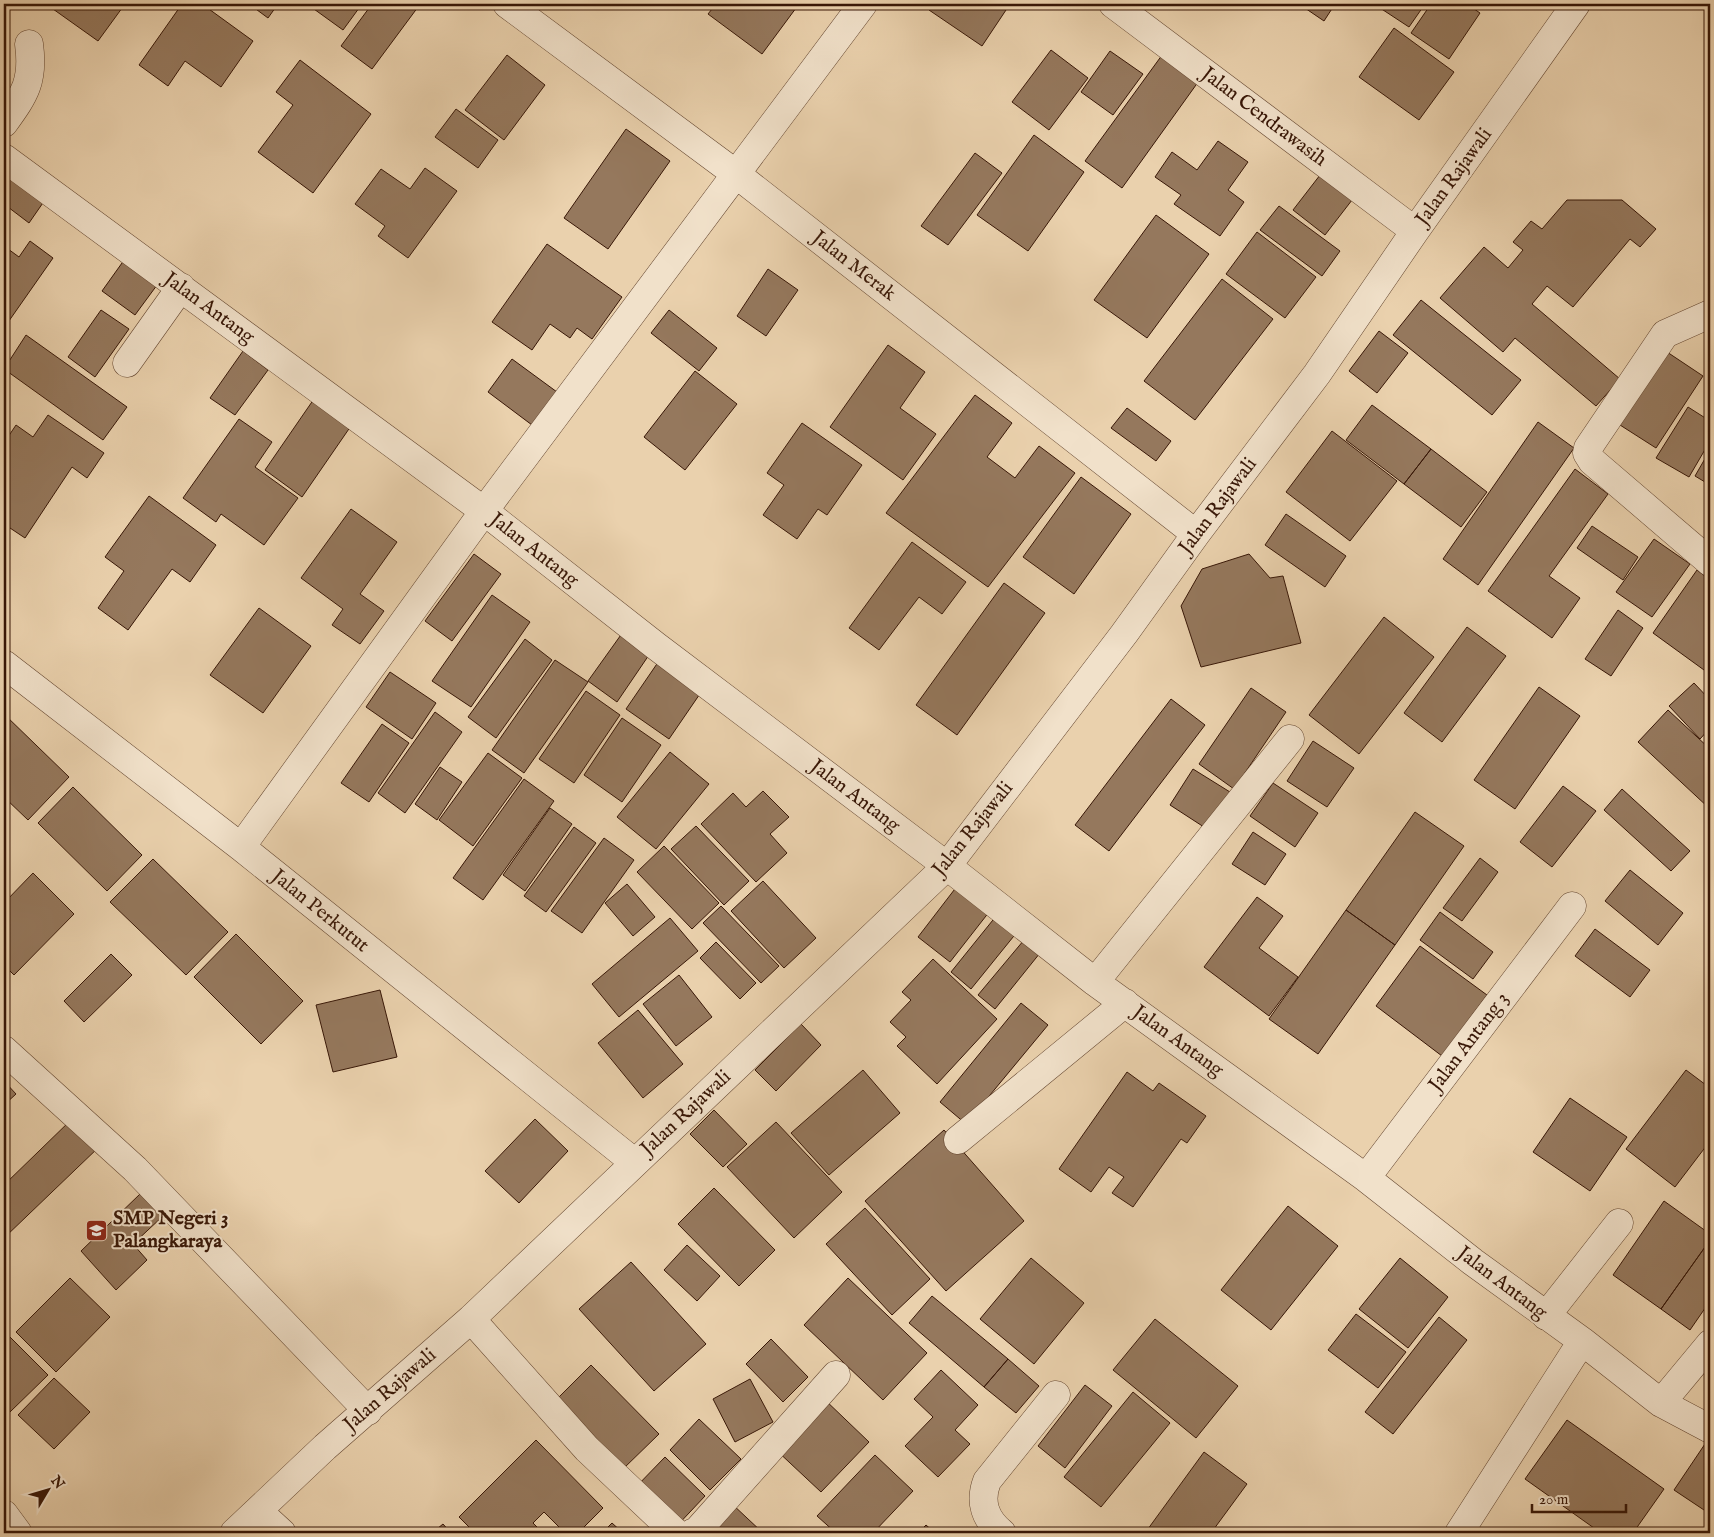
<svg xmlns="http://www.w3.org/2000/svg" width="1714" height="1537" font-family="'IM FELL English',serif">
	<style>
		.building { fill: #95785d; stroke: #381707 }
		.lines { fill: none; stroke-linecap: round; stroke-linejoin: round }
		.minor-casing { stroke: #644630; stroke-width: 29 }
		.minor { stroke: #f1e1ca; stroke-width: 28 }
		.labels { text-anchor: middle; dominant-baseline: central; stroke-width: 4; stroke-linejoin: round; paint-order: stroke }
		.street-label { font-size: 20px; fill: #381707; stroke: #f1e1ca }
		.poi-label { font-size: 20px; font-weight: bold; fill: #381707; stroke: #f1e1ca; text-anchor: start }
	</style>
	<rect width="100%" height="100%" fill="#ead1ad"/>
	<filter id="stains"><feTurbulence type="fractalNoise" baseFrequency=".004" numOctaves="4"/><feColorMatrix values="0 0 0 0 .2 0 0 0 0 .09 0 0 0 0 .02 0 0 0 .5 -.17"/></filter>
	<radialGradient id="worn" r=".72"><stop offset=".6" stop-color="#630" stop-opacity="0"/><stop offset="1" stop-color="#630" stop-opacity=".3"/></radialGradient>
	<!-- building -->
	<path class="building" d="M56,4H125L98,41L53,9Z
		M182,4H202L253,41L221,87L185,61L168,86L139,65Z
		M249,4H278L268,18Z
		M307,4H362L343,30Z
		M372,4H414L418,7L372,69L341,46Z
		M716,4H799L762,54L708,14Z
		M934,4H1010L982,46L929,10Z
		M1299,4H1335L1324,21Z
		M1374,4H1425L1409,27Z
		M1431,4H1467L1480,13L1449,59L1411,33Z
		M1394,28L1454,72L1419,120L1359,77Z
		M1051,50L1088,78L1049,130L1012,102Z
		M1110,51L1143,74L1113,115L1081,92Z
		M1165,51L1201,78L1122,188L1085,161Z
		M507,55L545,85L504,140L465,110Z
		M300,60L371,114L313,193L258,152L293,105L276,92Z
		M456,109L498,140L478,168L435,137Z
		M626,129L670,161L608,249L564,218Z
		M1034,135L1084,172L1028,251L977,215Z
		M1218,141L1248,162L1228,190L1244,202L1220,236L1174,204L1181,195L1155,177L1172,152L1197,170Z
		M975,153L1002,173L948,245L921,226Z
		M4,166L47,197L29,223L4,204Z
		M1327,166L1359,191L1325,235L1293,210Z
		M425,168L457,191L408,258L378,236L385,226L355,204L381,169L410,189Z
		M1567,200H1622L1656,229L1640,247L1630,239L1573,307L1547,286L1532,304L1620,379L1596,406L1515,338L1503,352L1440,298L1484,247L1508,268L1523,250L1513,242L1531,221L1542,229Z
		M1279,206L1340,251L1322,276L1260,230Z
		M1156,215L1209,254L1147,338L1094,300Z
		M1257,232L1316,277L1285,318L1226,274Z
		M30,241L53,258L4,328V246L19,257Z
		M547,244L622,297L592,339L577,328L570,338L550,324L532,350L492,322Z
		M127,256L160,281L135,315L102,291Z
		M768,269L798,290L766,336L737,316Z
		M1222,279L1273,319L1195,420L1144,381Z
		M1421,300L1521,380L1492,415L1393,335Z
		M101,310L129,329L95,377L68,357Z
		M669,310L717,348L699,371L651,333Z
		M1379,331L1408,353L1377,393L1349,371Z
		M26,335L127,407L103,440L4,369Z
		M888,345L925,372L900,408L936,434L903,480L830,427Z
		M243,351L268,370L235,415L210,398Z
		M1667,352L1703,376L1656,448L1620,425Z
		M512,359L557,392L532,425L488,392Z
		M695,371L737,404L685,470L644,437Z
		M975,395L1012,423L987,457L1015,478L1039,446L1075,473L988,587L886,513Z
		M316,396L353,423L302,497L265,470Z
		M1372,405L1431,449L1404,484L1346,440Z
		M1688,407L1710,421V441L1689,477L1656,458Z
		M1127,408L1171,441L1156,461L1111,428Z
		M48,415L104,453L87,478L72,467L25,538L4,524V443L16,425L33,437Z
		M239,419L272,442L255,467L298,498L264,545L221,514L216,522L183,498Z
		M1538,422L1574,448L1478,585L1443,559Z
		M802,423L862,465L827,515L818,509L797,539L763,515L784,485L767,473Z
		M1332,431L1397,481L1350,541L1286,492Z
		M1431,449L1487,492L1461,527L1404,484Z
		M1710,450V485L1695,476Z
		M1575,469L1608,494L1549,576L1580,598L1552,638L1488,591Z
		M1081,477L1131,514L1074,594L1023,557Z
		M149,496L216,545L190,582L172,569L128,630L98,608L124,571L105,557Z
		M351,509L397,542L360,594L384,611L360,644L332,625L343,609L301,578Z
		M1286,514L1346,556L1325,587L1265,545Z
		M1592,526L1638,557L1623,580L1577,548Z
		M1654,539L1690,564L1652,617L1616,592Z
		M912,542L966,582L942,614L919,597L879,650L849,628Z
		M474,554L501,574L452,641L425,621Z
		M1249,554L1270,578L1283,576L1301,643L1201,667L1181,606L1202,569Z
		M1697,570L1710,580V661L1704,670L1653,633Z
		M1004,583L1045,613L957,735L916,705Z
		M492,595L530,622L471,707L432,681Z
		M259,608L311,646L263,713L210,675Z
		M1618,610L1643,628L1611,676L1585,659Z
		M1384,617L1434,657L1359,754L1309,715Z
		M1467,627L1506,656L1442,742L1404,713Z
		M623,632L651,652L617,702L588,681Z
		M525,639L552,660L496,738L468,717Z
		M663,655L706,685L669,739L626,709Z
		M555,660L588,682L524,773L492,750Z
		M390,672L436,703L412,739L366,707Z
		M1694,683L1710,700V728L1700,739L1669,706Z
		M1539,687L1580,716L1515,809L1474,780Z
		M1251,688L1286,712L1234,789L1199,764Z
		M586,691L620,715L574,783L539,759Z
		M1171,699L1205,725L1109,851L1075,825Z
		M1668,710L1710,749V809L1638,742Z
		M435,712L462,732L405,813L378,793Z
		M4,714L69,777L28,820L4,797Z
		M622,718L661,745L622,802L584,775Z
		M382,724L409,743L369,802L341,783Z
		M1313,741L1354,768L1327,807L1287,781Z
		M670,752L709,784L656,849L617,817Z
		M488,753L522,778L473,846L439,820Z
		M440,767L462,782L437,820L415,804Z
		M1193,769L1230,792L1207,829L1170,805Z
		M524,779L554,801L483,900L453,878Z
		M1273,783L1318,813L1295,847L1250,816Z
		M1563,786L1596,811L1552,867L1520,842Z
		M73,787L142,855L107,891L38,823Z
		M1622,789L1690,851L1671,871L1604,810Z
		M763,791L789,817L770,834L787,853L756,882L701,824L733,793L746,807Z
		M550,808L572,824L525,891L503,875Z
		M1415,812L1464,846L1395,945L1346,910Z
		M696,826L749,881L724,905L671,849Z
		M574,827L596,843L546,912L524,896Z
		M1253,832L1286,854L1265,885L1232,864Z
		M604,838L634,860L582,933L551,911Z
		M664,846L719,903L692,929L637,872Z
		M1480,858L1498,872L1462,921L1443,908Z
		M153,859L228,932L186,975L110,902Z
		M1630,870L1683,913L1658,945L1605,901Z
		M33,873L74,914L14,975L4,965V903Z
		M763,881L816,938L784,968L731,911Z
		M961,881L993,907L950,962L918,937Z
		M627,884L655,917L633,936L605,903Z
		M1257,897L1283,916L1259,948L1298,977L1269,1016L1204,967Z
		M721,906L779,966L761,983L703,923Z
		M1001,910L1022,926L971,989L951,972Z
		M1346,910L1395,945L1318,1054L1269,1019Z
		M1440,912L1493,952L1473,979L1420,940Z
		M670,918L698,951L619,1017L592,984Z
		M1595,929L1650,970L1630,997L1575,956Z
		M236,934L303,1001L261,1044L194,977Z
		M1024,940L1040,953L995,1009L978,995Z
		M716,942L756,983L740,999L700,958Z
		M1420,946L1487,995L1442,1056L1376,1006Z
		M111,954L132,975L84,1022L64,1001Z
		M933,959L997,1019L937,1084L897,1046L906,1037L890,1022L911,1000L902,992Z
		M679,975L712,1017L676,1046L643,1004Z
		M380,990L397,1057L333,1072L316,1005Z
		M1021,1003L1048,1025L966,1124L940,1102Z
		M638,1010L683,1064L643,1098L598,1043Z
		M801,1024L821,1045L776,1091L755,1070Z
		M863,1070L900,1113L829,1175L791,1133Z
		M1686,1070L1710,1088V1141L1675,1187L1626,1149Z
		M1127,1072L1153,1091L1159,1083L1206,1116L1187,1143L1181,1139L1133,1207L1112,1193L1124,1177L1109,1167L1091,1192L1059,1169Z
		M4,1081L16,1094L4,1105Z
		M1570,1098L1627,1137L1590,1191L1533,1152Z
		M714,1110L747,1144L723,1167L690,1134Z
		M73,1118L100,1146L4,1238V1185Z
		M535,1119L568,1151L519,1203L485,1171Z
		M776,1122L842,1192L794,1238L727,1167Z
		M944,1130L1024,1221L946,1291L865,1201Z
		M714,1188L775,1250L739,1286L678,1224Z
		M140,1194L162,1217L133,1244L147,1260L116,1290L81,1251Z
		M1664,1201L1710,1234V1240L1661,1309L1613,1275Z
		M1288,1206L1338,1246L1271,1330L1221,1290Z
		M865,1208L930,1279L892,1315L826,1244Z
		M1710,1240V1301L1690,1330L1661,1309Z
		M687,1245L720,1276L697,1301L664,1270Z
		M1031,1258L1084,1303L1034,1364L980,1319Z
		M1400,1258L1448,1297L1408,1348L1359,1309Z
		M631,1262L706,1344L654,1391L579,1309Z
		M70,1278L110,1317L56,1372L16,1332Z
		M848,1278L927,1353L883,1400L804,1325Z
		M932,1296L1008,1359L984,1387L909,1323Z
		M1356,1314L1406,1352L1378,1388L1328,1350Z
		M1439,1317L1467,1340L1393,1434L1365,1412Z
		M1155,1319L1238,1386L1196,1438L1113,1370Z
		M4,1331L48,1375L10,1412L4,1406Z
		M771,1339L808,1377L783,1402L746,1364Z
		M1008,1359L1039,1386L1016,1413L984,1387Z
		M591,1365L659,1434L623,1469L556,1400Z
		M941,1370L978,1405L955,1430L970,1444L938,1477L905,1446L933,1417L914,1399Z
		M54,1378L90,1412L54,1449L18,1415Z
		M750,1379L773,1422L735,1442L713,1399Z
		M1085,1385L1112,1406L1065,1468L1038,1446Z
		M1133,1392L1170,1423L1101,1507L1064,1477Z
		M822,1397L869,1442L821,1492L774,1448Z
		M699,1419L741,1459L710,1490L670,1450Z
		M1567,1420L1664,1489L1633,1533H1601L1525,1479Z
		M1709,1438L1710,1439V1514L1674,1490Z
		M536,1440L603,1508L578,1533H565L544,1512L533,1523L543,1533H475L459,1517Z
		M1204,1452L1247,1484L1211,1533H1145Z
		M875,1455L913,1491L873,1533H836L817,1516Z
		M665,1457L705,1496L674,1529L633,1490Z
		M731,1503L763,1533H702Z
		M612,1523L623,1533H602Z
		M443,1524L451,1533H432Z
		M926,1525L935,1533H918Z"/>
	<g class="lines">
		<defs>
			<path id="minor" d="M507,4L736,174L1196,534
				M1113,4L1415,231
				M4,123C25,94 34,81 29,44
				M4,158L484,511L656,646L947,866L1095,982L1366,1178L1473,1262L1582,1341L1661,1403L1710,1429
				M1710,314L1665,334L1588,448L1587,453L1592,461L1710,562
				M127,363L181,287
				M4,664L241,847L634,1162
				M241,847L484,511L863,4
				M1095,982L1290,739
				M4,1050L135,1169L368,1411
				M958,1140L1125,1003
				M1366,1178L1572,906
				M1546,1316L1619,1223
				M471,1319L587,1449L676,1533
				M1661,1403L1710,1344
				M258,1511L282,1533
				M4,1514L18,1533
				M234,1533L325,1447L471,1319L947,866L1124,634L1196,534L1317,374L1415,231L1576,4
				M692,1533L697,1531L836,1375
				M1002,1533C985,1519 979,1502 987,1481L1056,1395
				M1459,1533L1582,1341"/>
		</defs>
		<!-- minor casing -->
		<use href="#minor" class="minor-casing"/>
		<!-- minor -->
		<use href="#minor" class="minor"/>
	</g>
	<!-- icons -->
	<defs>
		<symbol id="school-square" viewBox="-11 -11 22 22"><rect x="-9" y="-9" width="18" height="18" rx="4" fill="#8f2418" stroke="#f1e1ca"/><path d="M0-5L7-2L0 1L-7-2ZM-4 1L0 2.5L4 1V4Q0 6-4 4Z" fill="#fff"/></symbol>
	</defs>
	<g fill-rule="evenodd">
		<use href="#school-square" x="84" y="1218" width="25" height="25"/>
	</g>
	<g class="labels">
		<!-- street labels -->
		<g class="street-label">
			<text transform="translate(1264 117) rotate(37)">Jalan Cendrawasih</text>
			<text transform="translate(1454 177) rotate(-54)">Jalan Rajawali</text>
			<text transform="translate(854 266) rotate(38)">Jalan Merak</text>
			<text transform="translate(209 308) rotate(36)">Jalan Antang</text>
			<text transform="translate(1218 506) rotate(-53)">Jalan Rajawali</text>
			<text transform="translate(534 550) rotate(38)">Jalan Antang</text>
			<text transform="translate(855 796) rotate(37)">Jalan Antang</text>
			<text transform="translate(973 829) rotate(-51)">Jalan Rajawali</text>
			<text transform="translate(320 911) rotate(39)">Jalan Perkutut</text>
			<text transform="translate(1178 1041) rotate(36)">Jalan Antang</text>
			<text transform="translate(1469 1042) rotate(-53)">Jalan Antang 3</text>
			<text transform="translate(686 1113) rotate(-43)">Jalan Rajawali</text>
			<text transform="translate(1502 1283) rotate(37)">Jalan Antang</text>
			<text transform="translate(390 1390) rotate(-41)">Jalan Rajawali</text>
		</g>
		<!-- poi labels -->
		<g class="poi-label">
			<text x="113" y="1218">SMP Negeri 3<tspan x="113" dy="23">Palangkaraya</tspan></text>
		</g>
	</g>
	<!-- margin -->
	<rect width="1714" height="1537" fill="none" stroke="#ead1ad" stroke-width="20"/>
	<rect x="5" y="5" width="1704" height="1527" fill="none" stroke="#381707" stroke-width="2.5"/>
	<rect x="10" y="10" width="1694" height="1517" fill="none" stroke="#381707"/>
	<!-- north arrow -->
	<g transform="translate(48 1490) rotate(52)" stroke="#f1e1ca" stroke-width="4" paint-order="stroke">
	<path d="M0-4L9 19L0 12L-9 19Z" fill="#381707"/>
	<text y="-8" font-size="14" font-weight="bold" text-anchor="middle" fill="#381707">N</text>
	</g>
	<!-- scale -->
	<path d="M1532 1504v8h94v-8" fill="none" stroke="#381707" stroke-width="2.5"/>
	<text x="1539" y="1504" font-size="15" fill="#381707" stroke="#f1e1ca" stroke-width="4" paint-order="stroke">20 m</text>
	<rect width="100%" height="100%" filter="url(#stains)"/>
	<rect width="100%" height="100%" fill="url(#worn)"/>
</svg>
